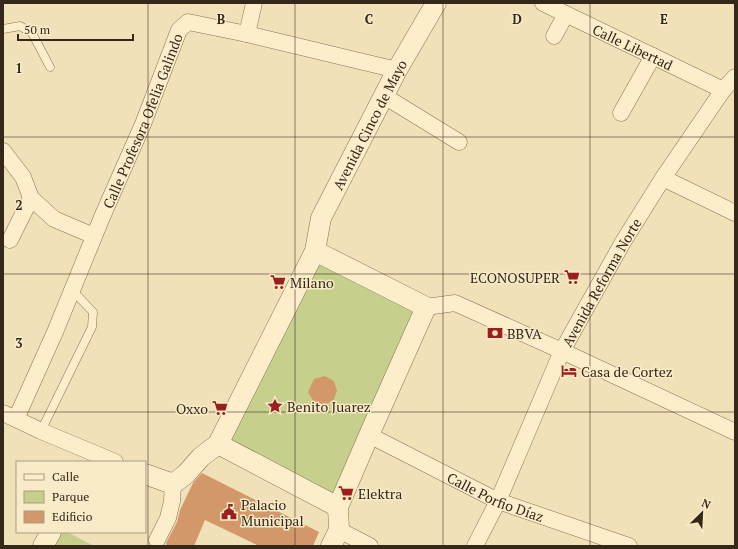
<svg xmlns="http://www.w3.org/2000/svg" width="738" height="549" font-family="'PT Serif',serif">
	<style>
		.green { fill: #c6cf8c }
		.building { fill: #d3986a }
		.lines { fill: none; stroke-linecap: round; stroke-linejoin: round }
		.service-casing { stroke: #887052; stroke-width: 9 }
		.minor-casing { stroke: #887052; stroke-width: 17 }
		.tertiary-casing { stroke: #887052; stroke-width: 21 }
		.service { stroke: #fceecb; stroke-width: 8 }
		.minor { stroke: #fceecb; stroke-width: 16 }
		.tertiary { stroke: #fceecb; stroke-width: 20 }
		.grid { fill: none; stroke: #352719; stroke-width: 1; stroke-opacity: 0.55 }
		.labels { text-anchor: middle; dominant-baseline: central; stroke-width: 3; stroke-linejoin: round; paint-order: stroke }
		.street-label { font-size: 14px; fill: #352719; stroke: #f8ebc8 }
		.poi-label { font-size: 14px; fill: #352719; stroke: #f8ebc8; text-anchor: start }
		.grid-label { font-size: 13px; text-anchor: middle; font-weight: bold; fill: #352719; stroke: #f8ebc8; stroke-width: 3; stroke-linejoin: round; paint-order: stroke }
	</style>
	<rect width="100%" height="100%" fill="#f1e1b8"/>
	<!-- green -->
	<path class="green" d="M304,251L418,305L327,509L207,450Z
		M49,532H67L94,546H44Z"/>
	<!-- building -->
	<path class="building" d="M325,376L334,381L337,391L333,401L323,405L314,402L308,392L314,379Z
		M202,473L319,532L313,546H259L205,520L194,546H167L166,543L177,522L180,510L193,483Z"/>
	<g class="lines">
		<defs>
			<path id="service" d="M3,29L20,26L32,33L50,67
				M41,431L92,327L93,312L72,290"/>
			<g id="minor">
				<path id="s1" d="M543,3L723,90"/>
				<path d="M247,34L254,3"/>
				<path d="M554,36L566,14"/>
				<path d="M384,96L459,142"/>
				<path d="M621,113L653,56"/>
				<path d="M3,151L23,177L31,198L54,219L94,236"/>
				<path d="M663,178L735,213"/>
				<path d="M10,240L31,198"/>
				<path d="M426,307L455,303L562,351L735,432"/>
				<path d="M3,413L41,431L115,462"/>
				<path id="s2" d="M16,419L55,332L102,217L143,124L179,30L188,22L247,34L397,70"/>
				<path id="s3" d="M369,435L498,501L629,546"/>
				<path d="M339,530L370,546"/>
				<path d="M157,540L168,518L172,501L173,484"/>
				<path id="s4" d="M475,546L498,501L562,351L623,242L663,178L723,90L735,77"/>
			</g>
			<g id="tertiary">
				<path d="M315,251L426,307L369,435L338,507L339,530L331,546"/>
				<path d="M218,444L338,507"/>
				<path id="s5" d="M145,474L173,484L186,474L201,457L218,444L315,251L321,218L397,70L436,3"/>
				<path d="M43,546L51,532"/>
			</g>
		</defs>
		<!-- service casing -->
		<use href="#service" class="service-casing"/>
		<!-- minor casing -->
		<use href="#minor" class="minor-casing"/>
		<!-- tertiary casing -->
		<use href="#tertiary" class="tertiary-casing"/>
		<!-- service -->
		<use href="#service" class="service"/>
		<!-- minor -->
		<use href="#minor" class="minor"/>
		<!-- tertiary -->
		<use href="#tertiary" class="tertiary"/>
	</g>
	<!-- grid -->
	<path class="grid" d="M148,3V546M295,3V546M443,3V546M590,3V546M3,137H735M3,274H735M3,412H735"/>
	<!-- icons -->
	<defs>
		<symbol id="supermarket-bare" viewBox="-9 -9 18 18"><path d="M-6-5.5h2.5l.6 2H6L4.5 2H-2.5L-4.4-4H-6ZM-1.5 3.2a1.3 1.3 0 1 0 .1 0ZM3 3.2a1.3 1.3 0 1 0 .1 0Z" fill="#9b1f1e" stroke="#f8ebc8" stroke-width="2.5" paint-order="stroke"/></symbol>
		<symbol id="bank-bare" viewBox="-9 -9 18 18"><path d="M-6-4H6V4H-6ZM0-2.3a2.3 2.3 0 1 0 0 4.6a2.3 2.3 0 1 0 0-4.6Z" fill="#9b1f1e" stroke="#f8ebc8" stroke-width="2.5" paint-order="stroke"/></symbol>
		<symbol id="hotel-bare" viewBox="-9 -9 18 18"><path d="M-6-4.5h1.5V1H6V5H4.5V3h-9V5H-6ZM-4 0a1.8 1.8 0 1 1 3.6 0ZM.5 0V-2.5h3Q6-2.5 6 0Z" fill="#9b1f1e" stroke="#f8ebc8" stroke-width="2.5" paint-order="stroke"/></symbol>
		<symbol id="sight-bare" viewBox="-9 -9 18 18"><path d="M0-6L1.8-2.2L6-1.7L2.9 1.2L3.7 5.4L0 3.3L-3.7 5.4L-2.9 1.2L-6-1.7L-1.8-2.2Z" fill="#9b1f1e" stroke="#f8ebc8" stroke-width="2.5" paint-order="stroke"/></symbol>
		<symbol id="civic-bare" viewBox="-9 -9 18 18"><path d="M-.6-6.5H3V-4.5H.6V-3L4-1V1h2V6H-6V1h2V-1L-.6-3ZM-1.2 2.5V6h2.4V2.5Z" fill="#9b1f1e" stroke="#f8ebc8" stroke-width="2.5" paint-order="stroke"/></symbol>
	</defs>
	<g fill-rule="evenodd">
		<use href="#supermarket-bare" x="561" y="266" width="22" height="22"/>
		<use href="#supermarket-bare" x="267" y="271" width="22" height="22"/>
		<use href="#bank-bare" x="484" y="322" width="22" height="22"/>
		<use href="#hotel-bare" x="558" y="360" width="22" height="22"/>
		<use href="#sight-bare" x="264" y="395" width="22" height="22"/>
		<use href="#supermarket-bare" x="209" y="397" width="22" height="22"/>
		<use href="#supermarket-bare" x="335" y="482" width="22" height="22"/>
		<use href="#civic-bare" x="218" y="501" width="22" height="22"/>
	</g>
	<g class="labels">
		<!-- street labels -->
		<g class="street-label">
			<text stroke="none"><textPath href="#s1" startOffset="100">Calle Libertad</textPath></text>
			<text stroke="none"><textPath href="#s2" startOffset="324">Calle Profesora Ofelia Galindo</textPath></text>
			<text stroke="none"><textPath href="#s5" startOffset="445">Avenida Cinco de Mayo</textPath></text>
			<text stroke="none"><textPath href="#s4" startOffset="293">Avenida Reforma Norte</textPath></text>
			<text stroke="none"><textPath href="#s3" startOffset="141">Calle Porfio Díaz</textPath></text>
		</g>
		<!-- poi labels -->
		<g class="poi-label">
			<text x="560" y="277" text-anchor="end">ECONOSUPER</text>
			<text x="290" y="282">Milano</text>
			<text x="507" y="333">BBVA</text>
			<text x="581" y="371">Casa de Cortez</text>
			<text x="287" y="406">Benito Juarez</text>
			<text x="208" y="408" text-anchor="end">Oxxo</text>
			<text x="358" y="493">Elektra</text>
			<text x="241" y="504">Palacio<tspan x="241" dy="16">Municipal</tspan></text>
		</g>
	</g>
	<g class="grid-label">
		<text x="221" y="24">B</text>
		<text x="369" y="24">C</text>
		<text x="517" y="24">D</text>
		<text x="664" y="24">E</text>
		<text x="19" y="73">1</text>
		<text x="19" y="210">2</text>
		<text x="19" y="348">3</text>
	</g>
	<!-- border -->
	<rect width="738" height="549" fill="none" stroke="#352719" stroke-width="8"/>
	<!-- legend -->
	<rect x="16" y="461" width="130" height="72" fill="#f8ebc8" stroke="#aa9d82"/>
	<rect x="24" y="474" width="20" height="6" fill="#fceecb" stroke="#aa9d82"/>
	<text x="52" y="481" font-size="12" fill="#352719">Calle</text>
	<rect x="24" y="491" width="20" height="12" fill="#c6cf8c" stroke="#aa9d82"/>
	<text x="52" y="501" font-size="12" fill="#352719">Parque</text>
	<rect x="24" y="511" width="20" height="12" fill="#d3986a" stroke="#aa9d82"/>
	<text x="52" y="521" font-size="12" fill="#352719">Edificio</text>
	<!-- north arrow -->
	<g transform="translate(702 513) rotate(24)" stroke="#f8ebc8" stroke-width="3" paint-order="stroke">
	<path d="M0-3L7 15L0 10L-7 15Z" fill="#352719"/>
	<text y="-6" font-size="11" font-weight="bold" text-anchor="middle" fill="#352719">N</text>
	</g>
	<!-- scale -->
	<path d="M18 34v6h115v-6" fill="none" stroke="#352719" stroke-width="2"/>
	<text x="24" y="34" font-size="12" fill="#352719" stroke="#f8ebc8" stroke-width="3" paint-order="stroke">50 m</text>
</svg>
